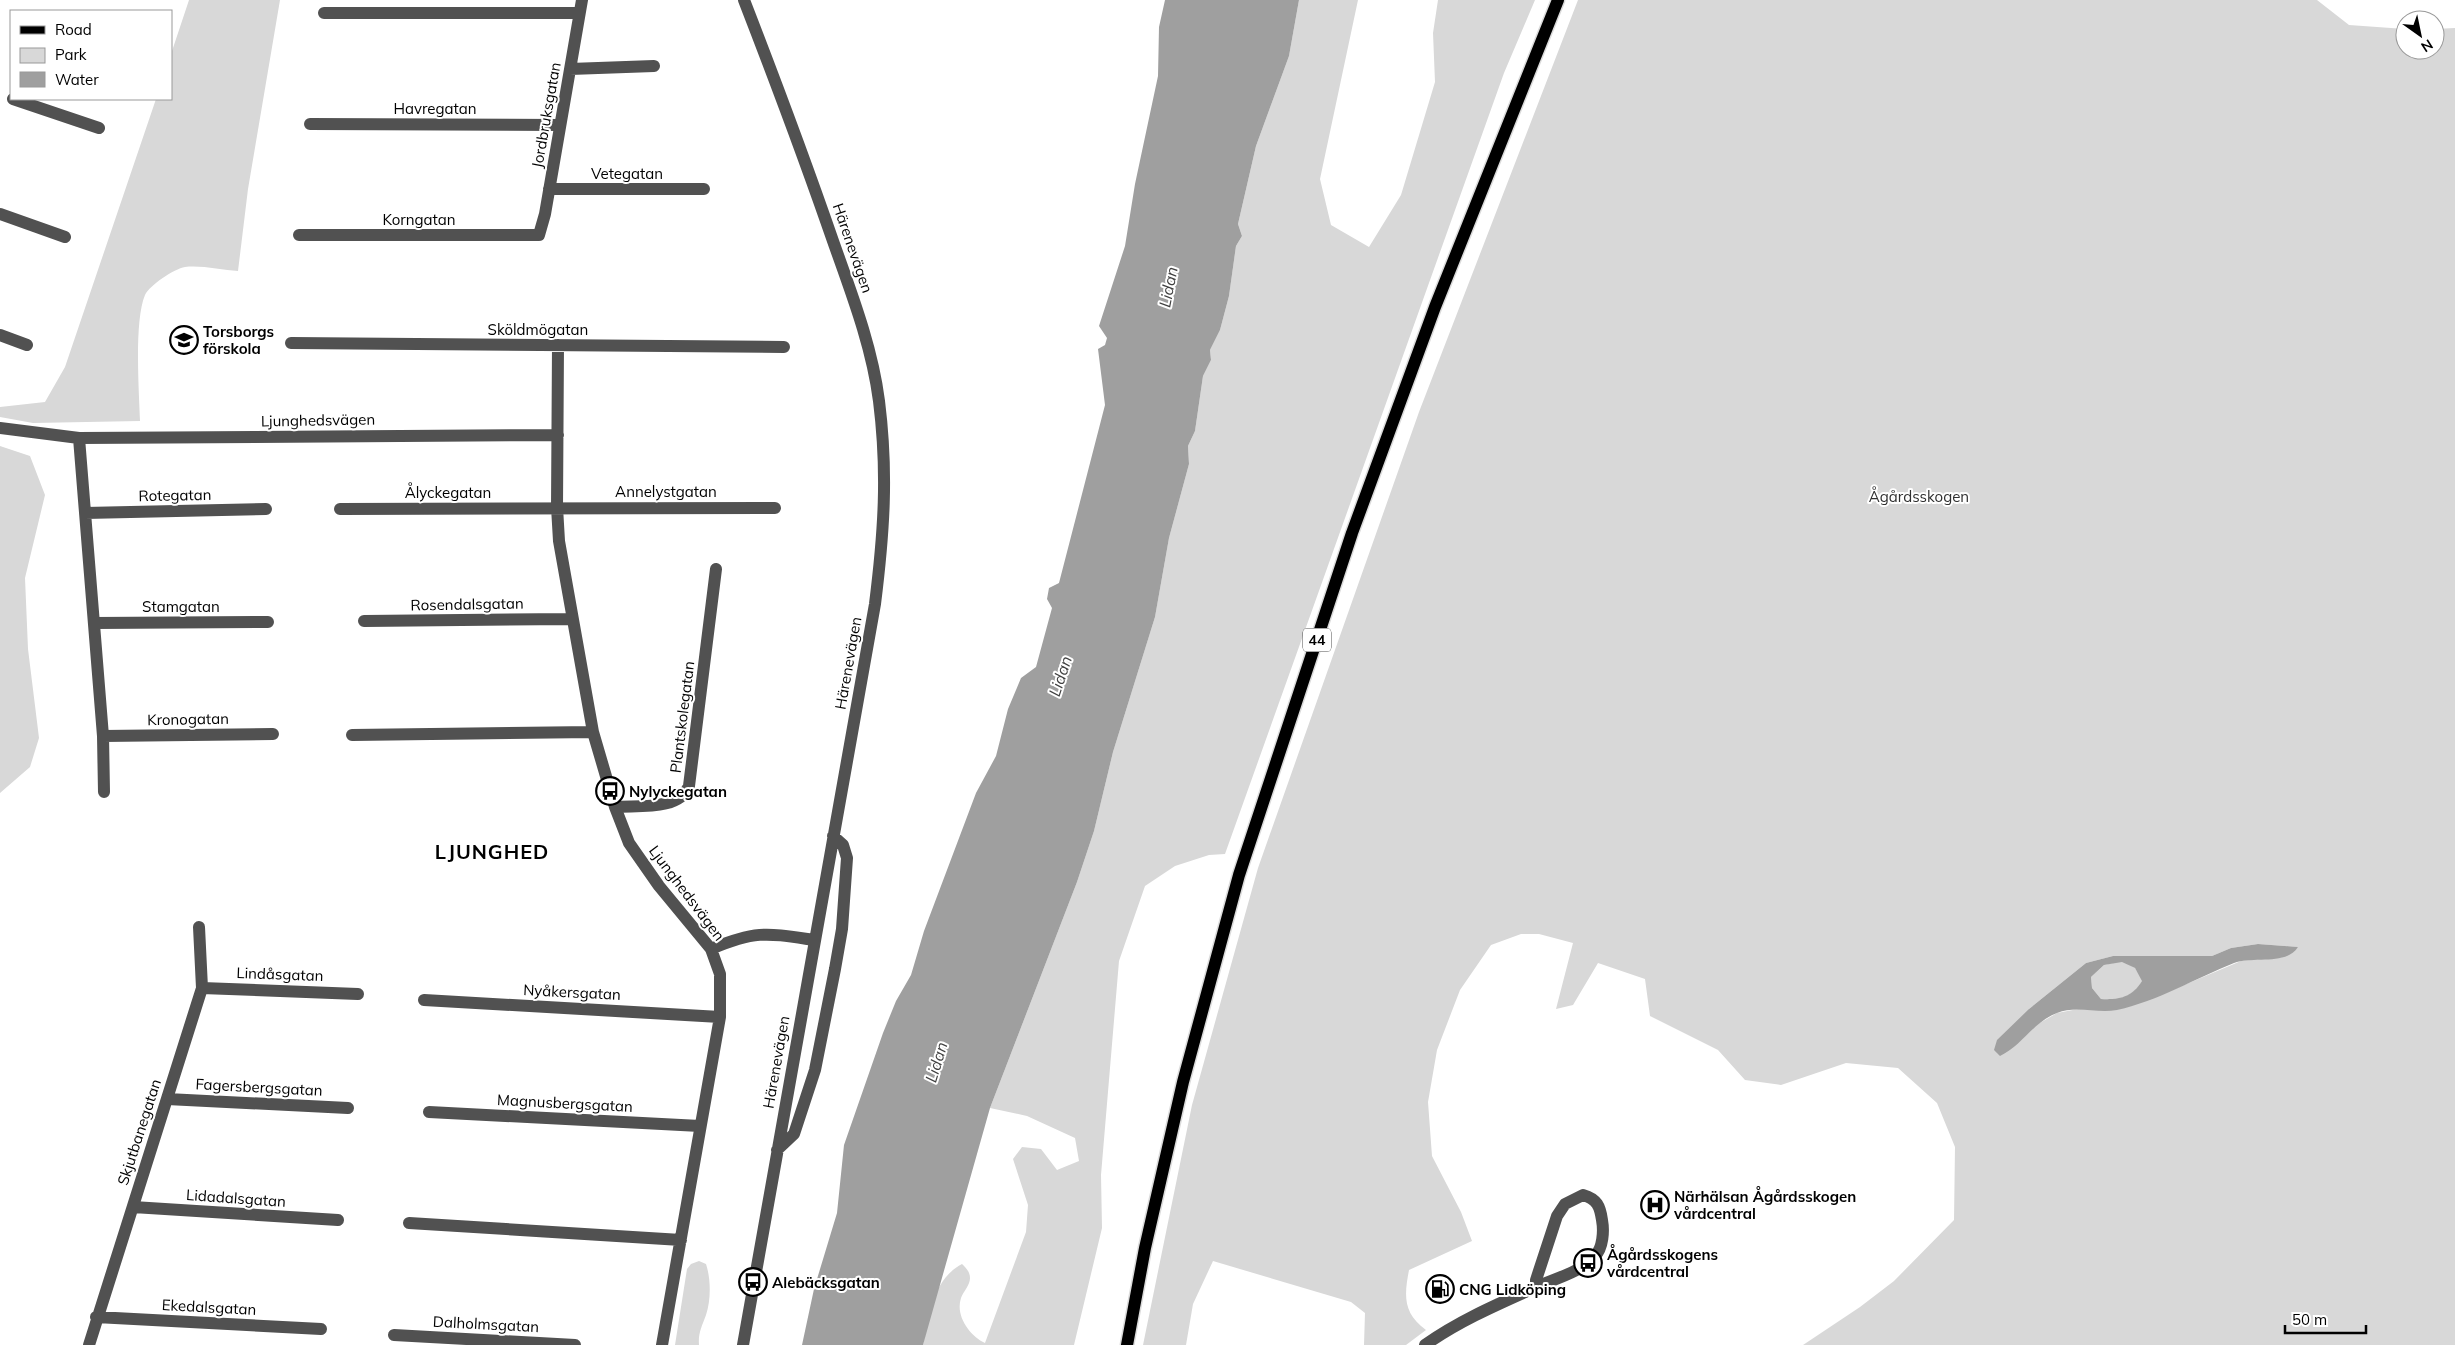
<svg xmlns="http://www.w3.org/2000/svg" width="2455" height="1345" font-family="Mulish,sans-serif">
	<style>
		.green { fill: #d8d8d8; fill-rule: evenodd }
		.water { fill: #9f9f9f; fill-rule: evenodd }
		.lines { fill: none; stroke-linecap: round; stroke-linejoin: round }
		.major-casing { stroke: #dbdbdb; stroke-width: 15 }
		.minor { stroke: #515151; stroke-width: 12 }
		.major { stroke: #000; stroke-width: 12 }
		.labels { text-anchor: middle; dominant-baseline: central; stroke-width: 4; stroke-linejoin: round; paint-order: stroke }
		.shield { fill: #fff; stroke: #4c4c4c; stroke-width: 1 }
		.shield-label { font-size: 14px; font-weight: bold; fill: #000 }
		.street-label { font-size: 15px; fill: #000; stroke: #fff }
		.poi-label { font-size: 15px; font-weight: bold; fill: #000; stroke: #fff; text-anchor: start }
		.park-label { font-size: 15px; fill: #2f2f2f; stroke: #fff }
		.water-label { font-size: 16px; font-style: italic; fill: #404040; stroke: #fff }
		.district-label { font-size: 20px; font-weight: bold; letter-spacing: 1px; fill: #000; stroke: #fff }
	</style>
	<rect width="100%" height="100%" fill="#fff"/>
	<!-- green -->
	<path class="green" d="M189,0H280L248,189L238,271C222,270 201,265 185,267C174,269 150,285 145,295C134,321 139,391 140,421L33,423L0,417V407L45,402L65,367L156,99H171V54Z
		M1299,0H1358L1320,179L1331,225L1369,247L1401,195L1435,82L1433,33L1438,0H1535L1504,73L1225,854L1209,855L1175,866L1145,886L1119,961L1101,1175L1102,1228L1074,1345H923C930,1315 932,1280 962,1264C964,1266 968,1270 969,1273C973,1283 964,1290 961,1298C955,1316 970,1336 985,1343L1026,1232L1028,1205L1013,1159L1022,1147L1041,1149L1057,1170L1079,1161L1075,1138L1027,1116L990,1108L1077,882L1094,831L1113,752L1155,617L1169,538L1189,464L1188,446L1195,431L1203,376L1211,360L1210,350L1220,330L1229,296L1236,246L1242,236L1238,224L1256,146L1289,56Z
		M1578,0H2317L2349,25L2405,29V50H2435V29L2455,28V1345H1803L1860,1307L1894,1281L1954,1220L1955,1147L1937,1103L1898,1068L1846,1063L1781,1085L1745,1080L1718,1050L1650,1016L1645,979L1598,963L1573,1005L1556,1009L1573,943L1539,934H1521L1491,945L1460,990L1437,1050L1428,1102L1432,1156L1461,1212L1472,1241L1409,1270C1404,1296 1403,1313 1426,1330L1406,1345H1364L1365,1313L1351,1302L1213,1261L1193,1304L1186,1345H1143L1192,1105L1258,868L1419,412ZM2258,944L2298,947L2283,957L2241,961L2165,993L2116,1010L2078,1009L2057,1013L2038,1024L2029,1009L2086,963L2113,956H2212L2231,948Z
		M0,446L30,456L45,495L25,578L28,649L39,738L30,767L0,793Z
		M2122,961L2135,968L2143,980C2131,998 2122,1000 2101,999L2092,988L2091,977L2104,965Z
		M699,1261L706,1264C711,1279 711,1300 706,1315C702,1326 698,1333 699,1345H675L687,1269L691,1264Z"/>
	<!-- water -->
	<path class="water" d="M1165,0H1299L1289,56L1256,146L1238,224L1242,236L1236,246L1229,296L1220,330L1210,350L1211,360L1203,376L1195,431L1188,446L1189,464L1169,538L1155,617L1113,752L1094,831L1077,882L990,1108L923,1345H802L814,1289L837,1213L844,1145L883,1033L896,1001L911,975L924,931L976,793L996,756L1008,709L1021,678L1036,667L1052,608L1047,599L1049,588L1059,583L1105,405L1098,349L1105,345L1107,338L1099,326L1125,246L1135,184L1158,76L1159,27Z
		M2258,944L2298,947C2286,966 2254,956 2234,963C2196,978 2158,1001 2117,1010C2097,1014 2077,1005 2057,1013C2033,1022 2022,1046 2000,1056L1994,1050L1997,1040L2029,1009L2086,963L2113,956H2212L2231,948ZM2122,962L2135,968L2142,981C2132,997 2120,1000 2101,999L2092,988L2091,977L2104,965Z"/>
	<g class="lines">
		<defs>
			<path id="major" d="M1127,1345L1145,1248L1183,1082L1239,875L1352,533L1435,307L1558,0"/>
		</defs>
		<!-- major casing -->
		<use href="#major" class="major-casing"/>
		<!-- minor -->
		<path class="minor" d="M324,13H579
			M570,69L654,66
			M13,99L99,128
			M310,124L560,125
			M549,189H704
			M0,214L65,237
			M299,235H539L545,214L582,0
			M0,335L27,345
			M291,343L784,347
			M558,345L557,507L559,541L593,732L615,807L629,843L659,886L711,949L720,974V1017L662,1345
			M0,428L79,438L558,435
			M79,438L103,736L104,792
			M340,509L775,508
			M85,513L266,509
			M364,621L571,619
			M94,623L268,622
			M352,735L593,732
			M103,736L273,734
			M615,807C638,805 679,811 689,786L716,569
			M711,949C756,930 767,933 814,940
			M202,988L358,994
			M424,1000L720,1017
			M167,1099L348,1108
			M429,1112L700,1126
			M777,1150L794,1134L815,1070L835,969L842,929L847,858L843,845L833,836
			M133,1207L338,1220
			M409,1223L681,1240
			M96,1317L321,1329
			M394,1335L575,1345
			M89,1345L202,988L199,927
			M743,1345L875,604C884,532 888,473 879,401C872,346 851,292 833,241C805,160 775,80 744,0
			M1425,1345C1459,1321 1496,1305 1534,1288C1553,1279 1580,1273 1595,1256C1603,1248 1604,1231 1602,1220C1600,1206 1597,1199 1583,1195L1565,1204L1557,1216L1536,1280V1287"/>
		<!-- major -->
		<use href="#major" class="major"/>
	</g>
	<!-- icons -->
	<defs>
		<symbol id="school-ring" viewBox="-11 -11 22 22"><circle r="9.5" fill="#fff" stroke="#000" stroke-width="1.5"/><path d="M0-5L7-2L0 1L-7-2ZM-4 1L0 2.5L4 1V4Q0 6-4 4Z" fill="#000"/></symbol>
		<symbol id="bus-ring" viewBox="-11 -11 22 22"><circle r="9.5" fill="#fff" stroke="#000" stroke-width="1.5"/><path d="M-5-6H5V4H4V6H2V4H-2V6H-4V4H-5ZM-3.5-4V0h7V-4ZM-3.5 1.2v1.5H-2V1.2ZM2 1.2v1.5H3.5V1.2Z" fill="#000"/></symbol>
		<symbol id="hospital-ring" viewBox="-11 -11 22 22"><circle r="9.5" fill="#fff" stroke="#000" stroke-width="1.5"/><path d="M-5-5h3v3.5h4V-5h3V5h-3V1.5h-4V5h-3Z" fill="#000"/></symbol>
		<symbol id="fuel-ring" viewBox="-11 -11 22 22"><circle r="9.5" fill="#fff" stroke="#000" stroke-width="1.5"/><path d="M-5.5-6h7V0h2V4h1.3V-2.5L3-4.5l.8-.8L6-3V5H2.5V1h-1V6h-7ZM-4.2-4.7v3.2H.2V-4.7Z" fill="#000"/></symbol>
	</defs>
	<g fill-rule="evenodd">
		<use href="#school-ring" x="168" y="324" width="32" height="32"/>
		<use href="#bus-ring" x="594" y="775" width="32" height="32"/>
		<use href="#hospital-ring" x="1639" y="1189" width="32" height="32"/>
		<use href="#bus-ring" x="1572" y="1247" width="32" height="32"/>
		<use href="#bus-ring" x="737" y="1266" width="32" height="32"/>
		<use href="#fuel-ring" x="1424" y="1273" width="32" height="32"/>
	</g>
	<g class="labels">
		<!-- shield labels -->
		<rect class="shield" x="1303" y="628.5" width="28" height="23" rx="4"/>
		<g class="shield-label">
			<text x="1317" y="640">44</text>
		</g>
		<!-- street labels -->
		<g class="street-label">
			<text x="435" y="108">Havregatan</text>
			<text transform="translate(546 115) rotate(-80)">Jordbruksgatan</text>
			<text x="627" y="173">Vetegatan</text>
			<text x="419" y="219">Korngatan</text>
			<text transform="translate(853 248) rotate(71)">Härenevägen</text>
			<text x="538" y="329">Sköldmögatan</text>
			<text transform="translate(318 420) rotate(-1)">Ljunghedsvägen</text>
			<text x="666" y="491">Annelystgatan</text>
			<text x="448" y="492">Ålyckegatan</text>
			<text transform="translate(175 495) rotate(-1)">Rotegatan</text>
			<text transform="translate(467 604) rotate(-1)">Rosendalsgatan</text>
			<text x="181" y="606">Stamgatan</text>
			<text transform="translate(848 663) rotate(-80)">Härenevägen</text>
			<text transform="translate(682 717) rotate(-83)">Plantskolegatan</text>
			<text transform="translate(188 719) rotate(-1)">Kronogatan</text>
			<text transform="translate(687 893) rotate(53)">Ljunghedsvägen</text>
			<text transform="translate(280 974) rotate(2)">Lindåsgatan</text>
			<text transform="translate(572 992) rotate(3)">Nyåkersgatan</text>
			<text transform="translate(776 1062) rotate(-80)">Härenevägen</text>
			<text transform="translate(259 1087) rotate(3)">Fagersbergsgatan</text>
			<text transform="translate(565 1103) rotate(3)">Magnusbergsgatan</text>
			<text transform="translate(139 1132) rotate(-72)">Skjutbanegatan</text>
			<text transform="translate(236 1198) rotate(4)">Lidadalsgatan</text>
			<text transform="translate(209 1307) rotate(3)">Ekedalsgatan</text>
			<text transform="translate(486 1324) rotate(3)">Dalholmsgatan</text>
		</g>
		<!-- poi labels -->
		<g class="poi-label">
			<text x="203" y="331">Torsborgs<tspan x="203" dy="17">förskola</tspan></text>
			<text x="629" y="791">Nylyckegatan</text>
			<text x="1674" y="1196">Närhälsan Ågårdsskogen<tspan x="1674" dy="17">vårdcentral</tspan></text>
			<text x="1607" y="1254">Ågårdsskogens<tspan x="1607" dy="17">vårdcentral</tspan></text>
			<text x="772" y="1282">Alebäcksgatan</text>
			<text x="1459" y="1289">CNG Lidköping</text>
		</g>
		<!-- park labels -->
		<g class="park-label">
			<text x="1919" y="496">Ågårdsskogen</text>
		</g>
		<!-- water labels -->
		<g class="water-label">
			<text transform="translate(1168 287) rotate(-79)">Lidan</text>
			<text transform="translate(1060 676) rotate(-72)">Lidan</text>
			<text transform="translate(936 1062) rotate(-73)">Lidan</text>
		</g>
		<!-- district labels -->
		<g class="district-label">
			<text x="492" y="851">LJUNGHED</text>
		</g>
	</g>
	<!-- legend -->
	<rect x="10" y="10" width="162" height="90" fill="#ffffff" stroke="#999999"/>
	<rect x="20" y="26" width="25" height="8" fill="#000000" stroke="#999999"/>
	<text x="55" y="35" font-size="15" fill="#000000">Road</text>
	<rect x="20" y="48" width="25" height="15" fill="#d8d8d8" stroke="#999999"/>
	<text x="55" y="60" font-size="15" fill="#000000">Park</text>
	<rect x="20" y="72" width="25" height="15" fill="#9f9f9f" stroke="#999999"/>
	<text x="55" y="85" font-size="15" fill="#000000">Water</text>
	<!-- north arrow -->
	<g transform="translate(2420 35) rotate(147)"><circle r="24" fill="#ffffff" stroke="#999999"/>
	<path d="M0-4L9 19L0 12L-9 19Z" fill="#000000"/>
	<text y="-8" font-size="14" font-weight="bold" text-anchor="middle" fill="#000000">N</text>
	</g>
	<!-- scale -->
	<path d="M2285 1325v8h81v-8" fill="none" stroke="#000000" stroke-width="2.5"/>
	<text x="2292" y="1325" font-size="15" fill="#000000" stroke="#ffffff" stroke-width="4" paint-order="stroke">50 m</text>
</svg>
